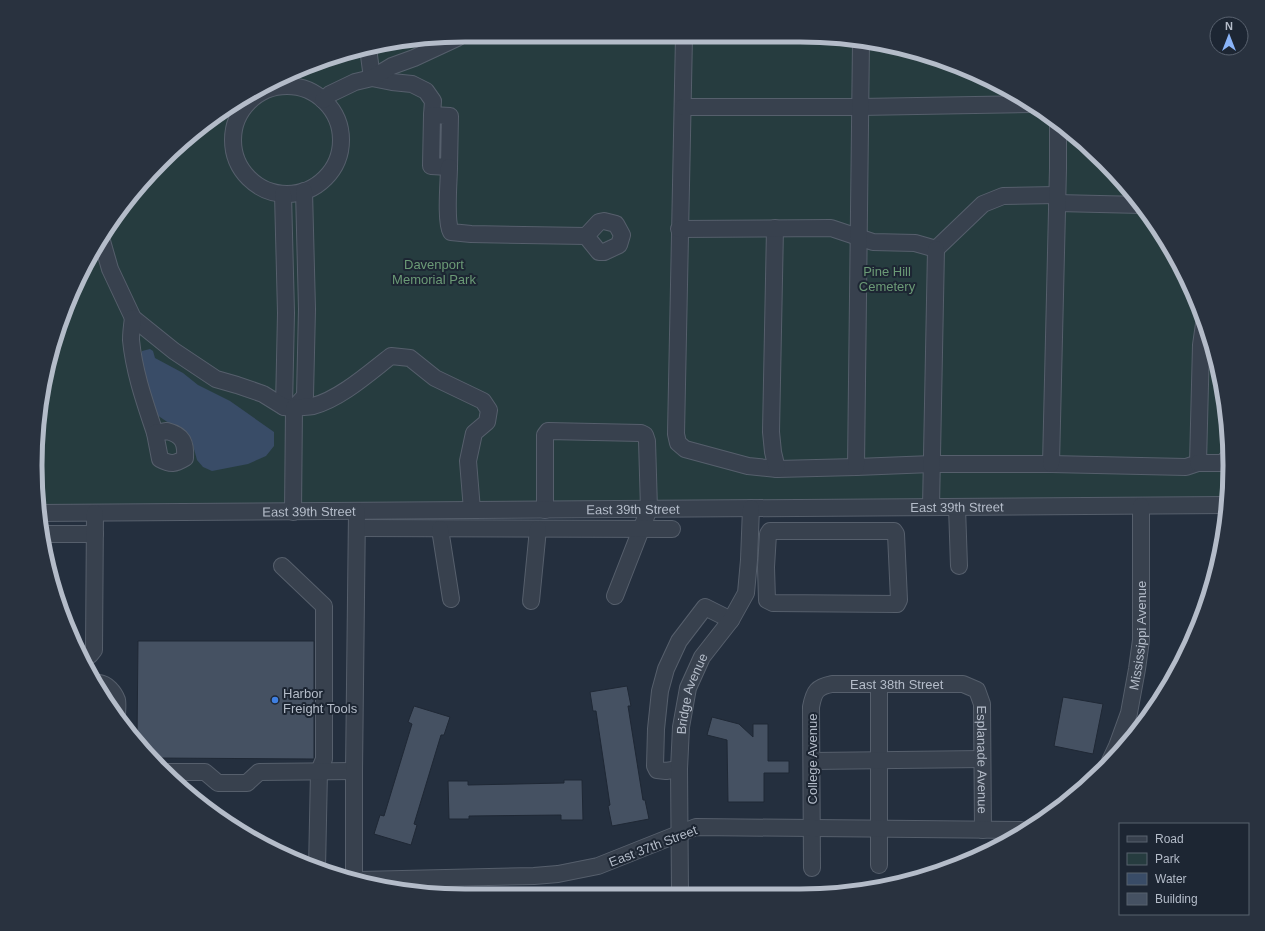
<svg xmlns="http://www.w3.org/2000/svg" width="1265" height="931" font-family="Arial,sans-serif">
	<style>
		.green { fill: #263c3f }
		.water { fill: #394c67 }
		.building { fill: #455162; stroke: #1f2835 }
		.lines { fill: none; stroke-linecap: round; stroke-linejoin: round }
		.minor-casing { stroke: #565f6c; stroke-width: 18 }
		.minor { stroke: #38414e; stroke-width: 16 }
		.shop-dot { fill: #3f7fe0; stroke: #1d2633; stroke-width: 1.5 }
		.labels { text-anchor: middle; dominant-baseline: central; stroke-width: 4; stroke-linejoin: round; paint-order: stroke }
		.park-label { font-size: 13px; fill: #6b9a76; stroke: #1d2633 }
		.street-label { font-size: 13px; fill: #b4bcc9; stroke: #1d2633 }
		.poi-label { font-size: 13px; fill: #b4bcc9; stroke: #1d2633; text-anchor: start }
		.rim { fill: none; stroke: #b4bcc9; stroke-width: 5 }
	</style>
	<rect width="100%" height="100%" fill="#242f3e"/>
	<!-- green -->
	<path class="green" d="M466,35L827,36L911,50L964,68L1038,107L1084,142L1141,203L1185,275L1215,354L1229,437L1227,500L665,501L38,505L35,465L43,382L79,275L142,182L227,107L301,68L354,50Z"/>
	<!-- water -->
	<path class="water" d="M150,349L153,351L155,358L183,373L198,385L230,401L274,432V446L266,456L248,464L212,471L203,467L197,460L191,438L157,415L151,400L141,357L142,351Z"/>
	<!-- building -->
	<path class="building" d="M138,641H314V759L153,758L137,741Z
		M627,686L631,706H628L643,800H645L649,819L612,826L608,806L610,805L596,711H593L590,692Z
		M1063,697L1103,704L1093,754L1054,746Z
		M414,706L450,717L444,735H441L414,824L417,825L411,845L374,834L380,815L384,816L412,724L408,722Z
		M712,717L739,724L753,737V724H768V761H789V773H764V802H728L727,740L707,735Z
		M564,780H582L583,820H561V815L469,816V819H449L448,781H468V785L564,783Z"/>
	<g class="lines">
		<defs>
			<g id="minor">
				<path d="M684,36L676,434L678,443L685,449L748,466L777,469L856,467L932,464H1051L1186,467L1198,463L1201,345L1204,324"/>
				<path d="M368,48L372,78L392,82L412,84L426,91L433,101L432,115"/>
				<circle cx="287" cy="140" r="54"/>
				<path d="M323,100L330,94L355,82L372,78L392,66L414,58L457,38L460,36"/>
				<path d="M683,107H860L1031,104"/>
				<path d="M432,115L450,116L449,167L431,166Z"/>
				<path d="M449,167C449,180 445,221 451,232L471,234L586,236L599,222L604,221L616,224L622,235L619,245L604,252H599L586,236"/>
				<path d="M283,194L286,313L284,407"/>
				<path d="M1057,203L1142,205"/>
				<path d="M775,228L771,432L773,452L777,469"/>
				<path d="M679,229L831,228L873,242L915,243L936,249L983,204L1003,196L1057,195"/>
				<path d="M102,241L110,269L133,318L174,351L216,379L237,385L263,394L284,407L294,408L305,396L307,309L304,191"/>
				<path d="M133,318C132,325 131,333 131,340C134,372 145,403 155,433"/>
				<path d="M167,431C183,435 186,443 185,458C175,464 171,465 160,459L155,433Z"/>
				<path d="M1198,463H1223L1228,457"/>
				<path d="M1051,464L1058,168V122"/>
				<path d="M856,467L861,41"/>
				<path d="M931,507L936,249"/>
				<path d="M957,507L959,566"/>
				<path d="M545,510V435L548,431L641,433L645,435L647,441L649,509L615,596"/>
				<path d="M293,512L294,408C300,407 307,407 313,406C340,399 369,373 391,356L410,358L435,378L483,401L489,410L487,422L474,433L468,461L472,510"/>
				<path id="s1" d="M38,513L1227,505"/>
				<path d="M357,528L672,529"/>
				<path d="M440,529L451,599"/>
				<path d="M770,531H894L896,534L899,600L897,604L773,603L767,600L766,567L768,534Z"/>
				<path d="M42,534H95"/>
				<path d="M282,566L324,606V759L319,771L317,869"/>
				<path d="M531,601L538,529"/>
				<path d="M82,655H90L94,650L95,513"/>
				<path d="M99,683C107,684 114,692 117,700C118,704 117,711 117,716"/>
				<path d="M879,684V865"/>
				<path d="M812,761L982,759"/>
				<path id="s2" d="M1110,761L1117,746L1129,713L1137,669L1141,640V506"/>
				<path d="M679,769L666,771L657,770L655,766L656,729L660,691L666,669L679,641L705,607L731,620"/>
				<path d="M166,772H205L218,783H247L259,772L354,771"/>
				<path id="s3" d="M812,868L811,707C814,691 817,687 832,684H963L977,690L982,704L983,830"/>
				<path d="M354,879V771L357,511"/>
				<path d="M359,880L534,876L558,874L598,866L696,827L1021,830"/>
				<path id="s4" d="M680,893L679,769L681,727L688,688L702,657L731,620L746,593L749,560L751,508"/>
			</g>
		</defs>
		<!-- minor casing -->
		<use href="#minor" class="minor-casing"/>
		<!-- minor -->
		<use href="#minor" class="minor"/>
	</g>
	<!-- markers -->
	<circle class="shop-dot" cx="275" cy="700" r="4"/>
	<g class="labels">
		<!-- park labels -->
		<g class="park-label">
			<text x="434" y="264">Davenport<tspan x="434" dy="15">Memorial Park</tspan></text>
			<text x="887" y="271">Pine Hill<tspan x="887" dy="15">Cemetery</tspan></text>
		</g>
		<!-- street labels -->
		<g class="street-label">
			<text stroke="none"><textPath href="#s1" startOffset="919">East 39th Street</textPath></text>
			<text stroke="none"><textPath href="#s1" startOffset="595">East 39th Street</textPath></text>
			<text stroke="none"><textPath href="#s1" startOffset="271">East 39th Street</textPath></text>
			<text stroke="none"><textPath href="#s2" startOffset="130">Mississippi Avenue</textPath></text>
			<text stroke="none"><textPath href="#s3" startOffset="260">East 38th Street</textPath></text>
			<text stroke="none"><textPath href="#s4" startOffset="201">Bridge Avenue</textPath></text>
			<text transform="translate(812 759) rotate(-90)">College Avenue</text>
			<text stroke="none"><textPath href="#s3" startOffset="412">Esplanade Avenue</textPath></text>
			<text transform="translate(653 846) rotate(-21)">East 37th Street</text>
		</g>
		<!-- poi labels -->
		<g class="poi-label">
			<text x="283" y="693">Harbor<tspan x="283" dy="15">Freight Tools</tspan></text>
		</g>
	</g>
	<!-- crop -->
	<path d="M0 0H1265V931H0ZM465 42H800A423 423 0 0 1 1223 465V466A423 423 0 0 1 800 889H465A423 423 0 0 1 42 466V465A423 423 0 0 1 465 42Z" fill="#29323f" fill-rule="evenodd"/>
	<path class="rim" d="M465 42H800A423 423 0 0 1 1223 465V466A423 423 0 0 1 800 889H465A423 423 0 0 1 42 466V465A423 423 0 0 1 465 42Z"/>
	<!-- legend -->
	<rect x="1119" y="823" width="130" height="92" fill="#1d2633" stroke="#59626f"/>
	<rect x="1127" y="836" width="20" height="6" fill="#38414e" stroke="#59626f"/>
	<text x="1155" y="843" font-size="12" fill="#b4bcc9">Road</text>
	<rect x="1127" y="853" width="20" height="12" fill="#263c3f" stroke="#59626f"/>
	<text x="1155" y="863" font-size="12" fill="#b4bcc9">Park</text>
	<rect x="1127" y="873" width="20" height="12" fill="#394c67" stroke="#59626f"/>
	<text x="1155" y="883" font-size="12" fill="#b4bcc9">Water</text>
	<rect x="1127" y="893" width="20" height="12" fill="#455162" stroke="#59626f"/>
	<text x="1155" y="903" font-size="12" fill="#b4bcc9">Building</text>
	<!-- north arrow -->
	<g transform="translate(1229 36)"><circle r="19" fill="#1d2633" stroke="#59626f"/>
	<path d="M0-3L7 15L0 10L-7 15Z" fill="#8ab4f8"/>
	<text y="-6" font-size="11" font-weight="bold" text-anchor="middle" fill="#b4bcc9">N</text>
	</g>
</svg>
